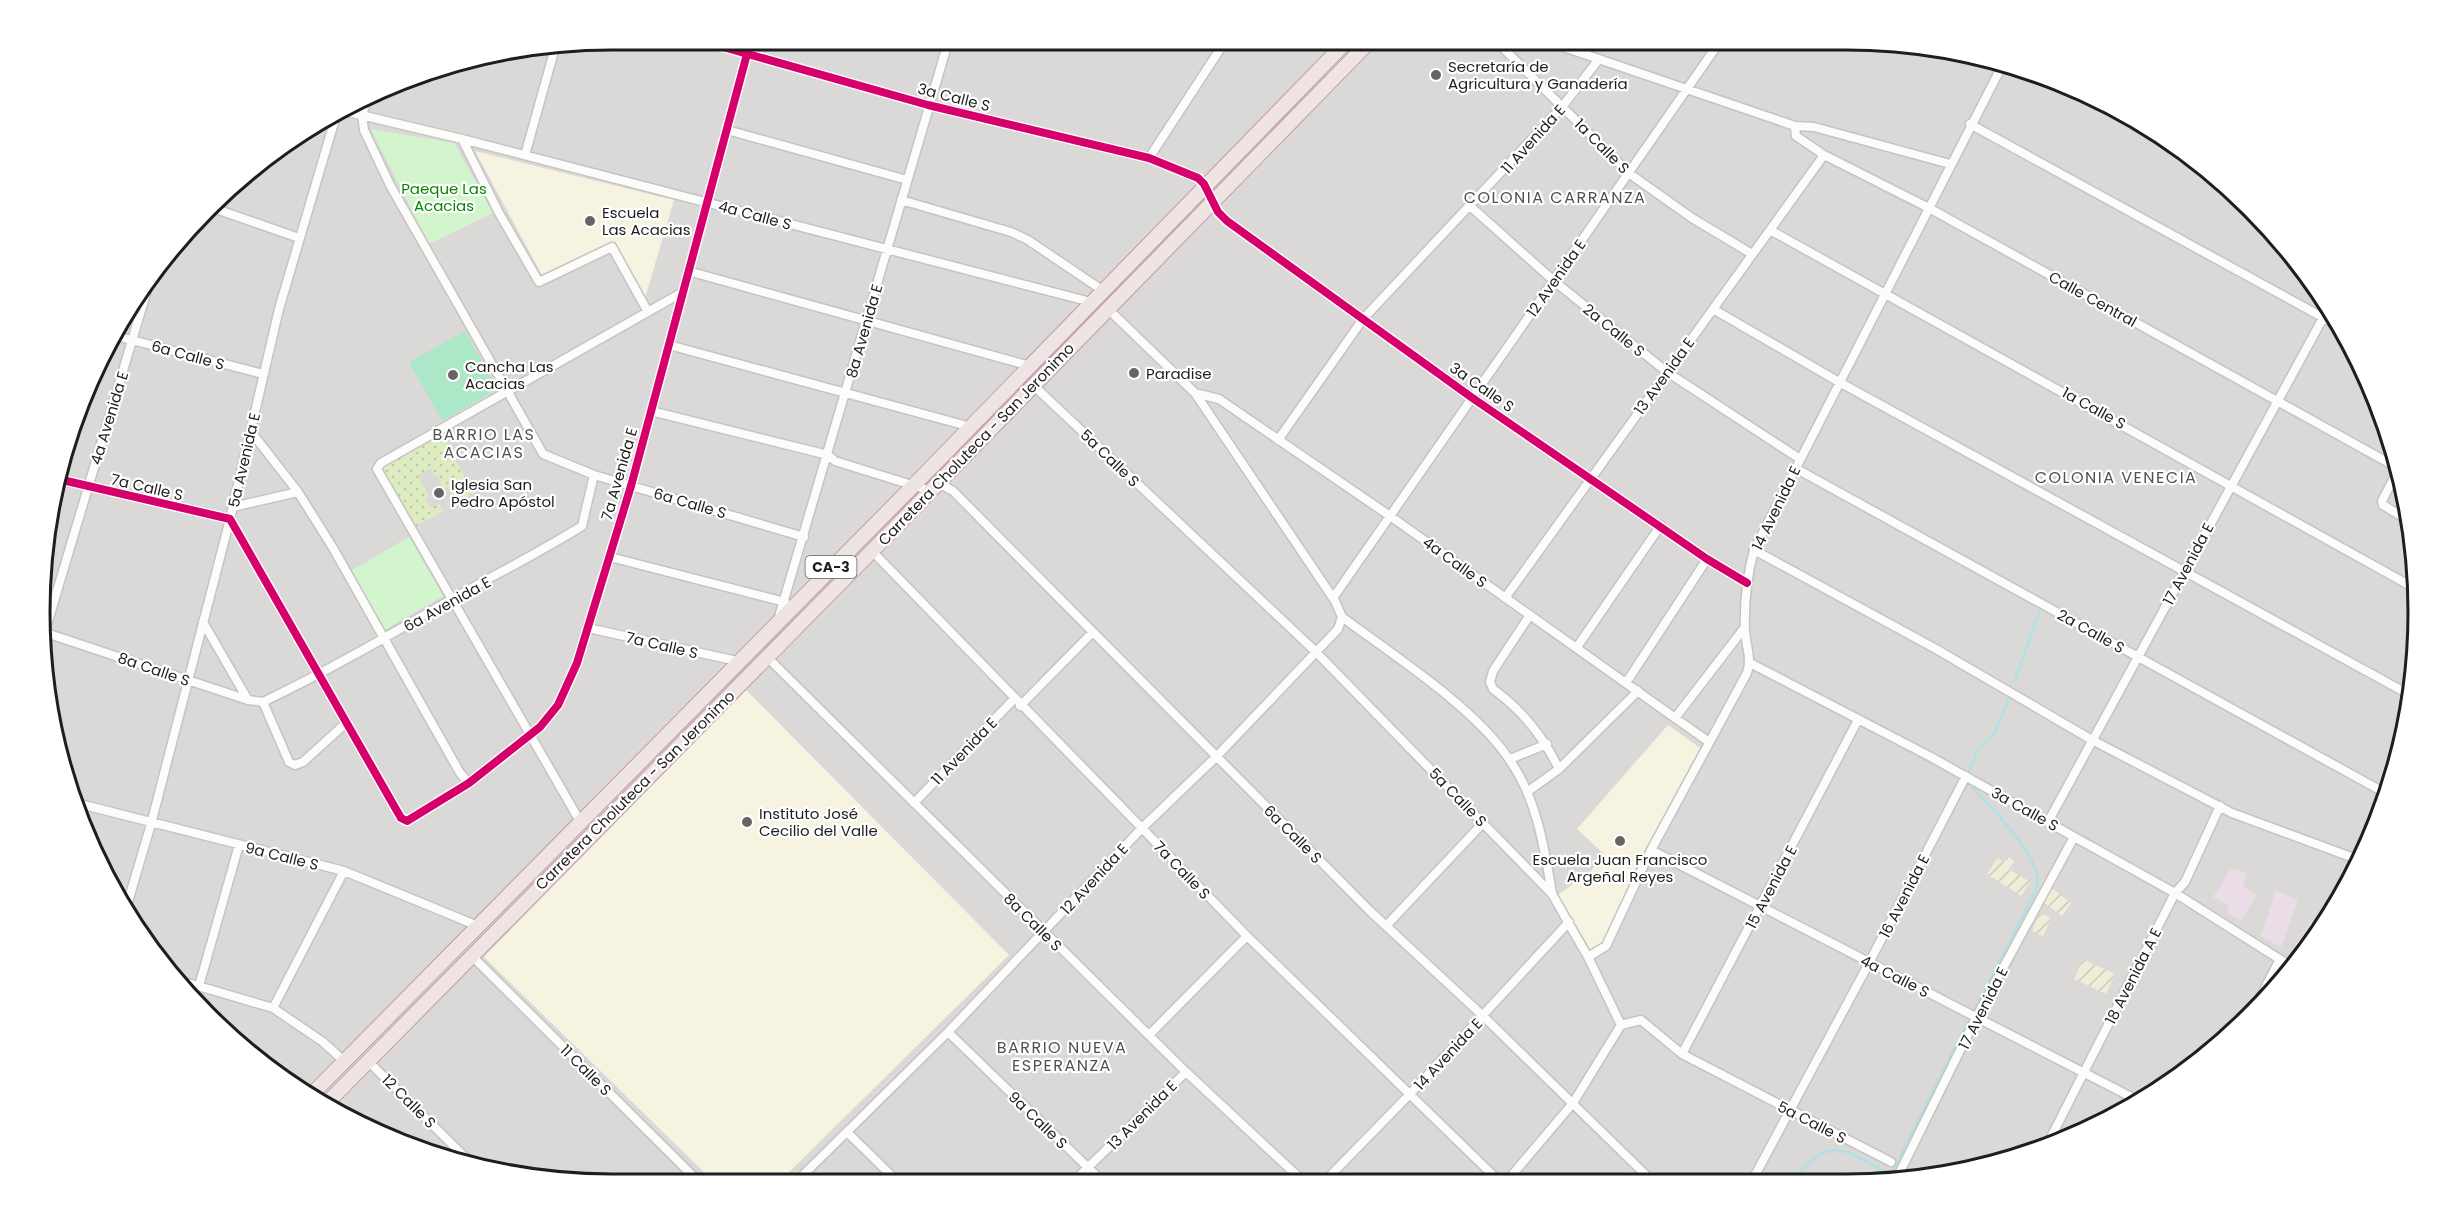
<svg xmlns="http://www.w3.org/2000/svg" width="2458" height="1224" font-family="Poppins,sans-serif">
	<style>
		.residential { fill: #dbd9d8 }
		.industrial { fill: #ebdde7 }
		.education { fill: #f6f3e0 }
		.farmland { fill: url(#farmland-furrows) }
		.park { fill: #d3f5ce }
		.garden { fill: url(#garden-dots) }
		.pitch { fill: #ace8c7 }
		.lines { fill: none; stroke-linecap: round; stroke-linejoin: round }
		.stream { stroke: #b5dfe3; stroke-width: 3 }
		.minor-casing { stroke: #c5c4c2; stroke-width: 11 }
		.trunk-casing { stroke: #c49aac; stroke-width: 16 }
		.minor { stroke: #fcfcfb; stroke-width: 8 }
		.trunk { stroke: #eee4e2; stroke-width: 14 }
		.cycleway-casing { stroke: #fff; stroke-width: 11 }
		.cycleway { stroke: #d6006c; stroke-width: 8 }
		.poi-dot { fill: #666564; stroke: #fff; stroke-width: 2 }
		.labels { text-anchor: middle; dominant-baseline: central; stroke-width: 4.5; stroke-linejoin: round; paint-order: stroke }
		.shield { fill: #fff; stroke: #626262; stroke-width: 1.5 }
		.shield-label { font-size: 14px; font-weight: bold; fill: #1e1e1e }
		.poi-label { font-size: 15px; fill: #1e1e1e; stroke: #fff; text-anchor: start }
		.street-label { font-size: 15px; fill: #1e1e1e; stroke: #fff }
		.park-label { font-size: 15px; fill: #078601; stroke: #fff }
		.neighbourhood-label { font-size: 16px; letter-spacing: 1.5px; fill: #515151; stroke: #fff }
		.rim { fill: none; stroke: #1e1e1e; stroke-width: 3 }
	</style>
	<defs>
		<pattern id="farmland-furrows" width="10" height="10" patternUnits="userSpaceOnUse" patternTransform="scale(1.5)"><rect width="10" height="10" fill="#efecd8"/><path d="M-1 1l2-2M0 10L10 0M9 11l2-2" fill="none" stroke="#cccab9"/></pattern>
		<pattern id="garden-dots" width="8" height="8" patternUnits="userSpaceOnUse" patternTransform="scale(1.5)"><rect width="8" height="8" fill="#deecc1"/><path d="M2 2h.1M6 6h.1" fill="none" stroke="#becaa5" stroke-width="1.8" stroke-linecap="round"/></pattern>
	</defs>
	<rect width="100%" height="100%" fill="#ece9e6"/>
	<!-- residential -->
	<path class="residential" d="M612,39L1883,40L1994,58L2099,98L2195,157L2277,234L2342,325L2388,427L2414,537L2418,649L2400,760L2360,865L2277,990L2165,1088L2031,1154L1920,1180L575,1184L464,1166L359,1126L207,1017L98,866L44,686L50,500L116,325L181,234L263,158L427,70Z"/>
	<!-- industrial -->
	<path class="industrial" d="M2231,869L2247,873L2243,886L2256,895L2242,920L2228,914L2229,906L2213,897Z
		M2276,890L2298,900L2281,947L2261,936Z
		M2312,920L2320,925L2306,947L2298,942Z"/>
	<!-- education -->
	<path class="education" d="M475,151L674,200L645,298L615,241L543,277Z
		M746,690L1009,955L778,1183H715L484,957Z
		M1668,725L1700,748L1638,863L1605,942L1590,949L1558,895L1591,871L1604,854L1577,829Z"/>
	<!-- farmland -->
	<path class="farmland" d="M2008,856L2014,861L2009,869L2030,882L2021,896L1987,874L1997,858L2004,862Z
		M2053,889L2071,903L2062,916L2043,902Z
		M2040,913L2051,918L2043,936L2032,931Z
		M2083,959L2115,974L2106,994L2074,979Z"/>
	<!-- park -->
	<path class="park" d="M371,129L454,143L493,213L429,244Z
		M409,537L443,596L384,630L351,571Z"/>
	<!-- garden -->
	<path class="garden" d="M440,433L474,493L456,503L448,487L443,489L438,476L435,477L431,468L418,475L429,497L425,499L430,508L439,504L443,511L413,528L382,470L388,463Z"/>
	<!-- pitch -->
	<path class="pitch" d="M465,331L497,389L442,421L409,362Z"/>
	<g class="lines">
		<!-- stream -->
		<path class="stream" d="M2015,681L2039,612
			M1970,770L1977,750L1995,732L2009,698
			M1973,788C1990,806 2039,856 2038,881C2038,885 2035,891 2034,894L1974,1011
			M1794,1180C1829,1134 1844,1149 1887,1173H1892L1969,1020"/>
		<defs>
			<path id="minor" d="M695,39L928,105L1149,158L1198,178L1204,184L1218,212L1227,221L1471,397L1707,559L1747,583
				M1495,40L1630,174L1692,218L1752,254
				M1543,40L1795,126L1814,127L1950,164
				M366,103L362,115L364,130L390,185L543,454L594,475L804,537
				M348,112L462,139L1091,302
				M1970,124L2344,329
				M1795,126L1796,136L1824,155L1929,208L2398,468
				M727,130L907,180
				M462,139L499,213L539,282L612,247L648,312
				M525,155L555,48
				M1149,158L1226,40
				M901,200L1011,232L1028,240L1102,290
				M1470,206L1554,281L1667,372L1800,459
				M210,207L299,238
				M1770,230L2416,589
				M688,271L1030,366
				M1107,308L1195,393L1219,399L1390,516L1709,742
				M1713,309L1839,382L2410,695
				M112,335L263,374
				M669,345L971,427
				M1033,385L1316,652L1552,894L1588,957L1621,1025
				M651,411L828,455L835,461L931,491
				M252,433L298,492L333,548L460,773L469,783
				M1278,440L1363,319L1562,107L1599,59
				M1795,468L2387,794
				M2398,470L2382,501L2383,505L2411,522
				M58,479L230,519L401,818L407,821L469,783L540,727L558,705L577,663L631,486L747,54
				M939,483L953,491L1370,911L1483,1016L1652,1181
				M233,507L298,492
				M1754,550L1936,649L2092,740L2232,813L2362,861
				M872,551L1247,936L1499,1181
				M610,557L785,602
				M1333,598L1721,40
				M1505,598L1824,155
				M1530,615L1493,671L1490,682L1493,689C1522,710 1544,738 1559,769
				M779,617L949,39
				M1342,617C1393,655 1474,707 1509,759C1537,799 1544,847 1552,893
				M203,622L248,700
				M46,628L151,277
				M588,628L737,661
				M46,633L248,700L263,702
				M1577,647L1661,525
				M767,657L1186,1072L1304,1182
				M1750,663L1929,756L2175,893L2292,967
				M1626,683L1707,559
				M263,702C326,672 386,637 447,602C492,576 537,554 582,526L594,475
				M263,702L289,762L295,765L303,762L346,723
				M1020,706L1092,633
				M1675,718L1745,627
				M1510,759L1547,744
				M1527,792L1559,769L1638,691
				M914,803L1014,699
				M80,804L344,871L478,926
				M2048,822L2329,307
				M581,823L377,469L381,463L683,292
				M1651,850L2139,1101
				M127,905L151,824L230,519L279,309L335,119
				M1386,926L1483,823
				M472,956L700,1183
				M1588,957L1606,946L1651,850L1747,673C1752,659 1746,646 1745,631C1744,604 1747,576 1754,550L2004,62
				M181,981L273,1008L323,1042L344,1061
				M199,986L239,845
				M273,1008L344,871
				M2253,1011L2280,959
				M1621,1025L1641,1020L1682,1054L1891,1162
				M948,1032L1103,1182
				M1149,1035L1247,936
				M1682,1054L1858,720
				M368,1061L476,1168
				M848,1133L899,1183
				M2046,1147L2175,893L2185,882L2220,806
				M1902,1172L1918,1180
				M1896,1180L1976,1018L2074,837
				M1507,1181L1573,1103L1621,1025
				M1752,1181L1869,963L1966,776
				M1073,1182L1186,1072
				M1324,1182L1410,1094L1569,922
				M795,1183L948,1032L1142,828L1216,757L1338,629L1342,617L1335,601L1195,393"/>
			<path id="trunk" d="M313,1093L915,484L1348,40
				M327,1103L872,551L1371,40"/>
		</defs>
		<!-- minor casing -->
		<use href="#minor" class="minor-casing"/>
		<!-- trunk casing -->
		<use href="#trunk" class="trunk-casing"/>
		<!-- minor -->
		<use href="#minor" class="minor"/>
		<!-- trunk -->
		<use href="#trunk" class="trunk"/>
		<defs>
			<path id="cycleway" d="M695,39L928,105L1149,158L1198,178L1204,184L1218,212L1227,221L1471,397L1707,559L1747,583
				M58,479L230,519L401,818L407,821L469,783L540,727L558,705L577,663L631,486L747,54"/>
		</defs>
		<!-- cycleway casing -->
		<use href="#cycleway" class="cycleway-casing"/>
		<!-- cycleway -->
		<use href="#cycleway" class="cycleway"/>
	</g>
	<!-- markers -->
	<g class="poi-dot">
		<circle cx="1436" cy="75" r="6"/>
		<circle cx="590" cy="221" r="6"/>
		<circle cx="1134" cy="373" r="6"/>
		<circle cx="453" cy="375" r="6"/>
		<circle cx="439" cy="493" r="6"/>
		<circle cx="747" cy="822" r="6"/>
		<circle cx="1620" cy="841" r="6"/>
	</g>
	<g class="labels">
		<!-- shield labels -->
		<rect class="shield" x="805.5" y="556" width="51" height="22" rx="4.5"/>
		<g class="shield-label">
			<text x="831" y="567">CA-3</text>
		</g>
		<!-- poi labels -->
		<g class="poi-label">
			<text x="1448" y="66">Secretaría de<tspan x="1448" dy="17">Agricultura y Ganadería</tspan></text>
			<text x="602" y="212">Escuela<tspan x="602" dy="17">Las Acacias</tspan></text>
			<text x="465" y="366">Cancha Las<tspan x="465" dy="17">Acacias</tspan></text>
			<text x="1146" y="373">Paradise</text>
			<text x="451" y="484">Iglesia San<tspan x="451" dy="17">Pedro Apóstol</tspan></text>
			<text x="759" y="813">Instituto José<tspan x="759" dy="17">Cecilio del Valle</tspan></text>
			<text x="1620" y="859" text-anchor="middle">Escuela Juan Francisco<tspan x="1620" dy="17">Argeñal Reyes</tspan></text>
		</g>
		<!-- street labels -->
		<g class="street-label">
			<text transform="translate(954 97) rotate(14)">3a Calle S</text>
			<text transform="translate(1533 139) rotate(-48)">11 Avenida E</text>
			<text transform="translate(1602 146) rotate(45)">1a Calle S</text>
			<text transform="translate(755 215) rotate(15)">4a Calle S</text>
			<text transform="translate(1556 278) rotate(-55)">12 Avenida E</text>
			<text transform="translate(2093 299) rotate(29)">Calle Central</text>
			<text transform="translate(1614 330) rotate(39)">2a Calle S</text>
			<text transform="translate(864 331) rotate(-74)">8a Avenida E</text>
			<text transform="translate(188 355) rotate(15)">6a Calle S</text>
			<text transform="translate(1664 376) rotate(-54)">13 Avenida E</text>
			<text transform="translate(1482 387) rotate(35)">3a Calle S</text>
			<text transform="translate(2094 408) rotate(29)">1a Calle S</text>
			<text transform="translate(109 418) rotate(-73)">4a Avenida E</text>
			<text transform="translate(976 444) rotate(-46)">Carretera Choluteca - San Jeronimo</text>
			<text transform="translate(1110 458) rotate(44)">5a Calle S</text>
			<text transform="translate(244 460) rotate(-77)">5a Avenida E</text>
			<text transform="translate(619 474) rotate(-74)">7a Avenida E</text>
			<text transform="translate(147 487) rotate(13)">7a Calle S</text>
			<text transform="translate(690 503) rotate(16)">6a Calle S</text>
			<text transform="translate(1776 508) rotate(-64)">14 Avenida E</text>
			<text transform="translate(1455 562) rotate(36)">4a Calle S</text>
			<text transform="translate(2188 564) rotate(-62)">17 Avenida E</text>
			<text transform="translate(447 604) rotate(-29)">6a Avenida E</text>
			<text transform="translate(2091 631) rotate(29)">2a Calle S</text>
			<text transform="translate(662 645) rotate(13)">7a Calle S</text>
			<text transform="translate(154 669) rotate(19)">8a Calle S</text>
			<text transform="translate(964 751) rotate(-46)">11 Avenida E</text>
			<text transform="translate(635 790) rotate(-45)">Carretera Choluteca - San Jeronimo</text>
			<text transform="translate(1458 797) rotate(46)">5a Calle S</text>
			<text transform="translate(2025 809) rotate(29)">3a Calle S</text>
			<text transform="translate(1293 834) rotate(45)">6a Calle S</text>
			<text transform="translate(282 856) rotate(14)">9a Calle S</text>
			<text transform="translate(1182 870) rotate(46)">7a Calle S</text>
			<text transform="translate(1094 879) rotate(-47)">12 Avenida E</text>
			<text transform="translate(1771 887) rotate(-62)">15 Avenida E</text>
			<text transform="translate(1904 896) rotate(-63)">16 Avenida E</text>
			<text transform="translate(1033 922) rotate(45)">8a Calle S</text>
			<text transform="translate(1895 976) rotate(27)">4a Calle S</text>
			<text transform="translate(2133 976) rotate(-63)">18 Avenida A E</text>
			<text transform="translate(1983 1008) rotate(-63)">17 Avenida E</text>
			<text transform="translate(1448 1054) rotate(-47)">14 Avenida E</text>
			<text transform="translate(586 1070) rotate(45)">11 Calle S</text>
			<text transform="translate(409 1101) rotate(45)">12 Calle S</text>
			<text transform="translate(1142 1115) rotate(-45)">13 Avenida E</text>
			<text transform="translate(1038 1120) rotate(44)">9a Calle S</text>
			<text transform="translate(1812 1122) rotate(27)">5a Calle S</text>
		</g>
		<!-- park labels -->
		<g class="park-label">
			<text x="444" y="188">Paeque Las<tspan x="444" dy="17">Acacias</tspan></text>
		</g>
		<!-- neighbourhood labels -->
		<g class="neighbourhood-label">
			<text x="1555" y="197">COLONIA CARRANZA</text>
			<text x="484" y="434">BARRIO LAS<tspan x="484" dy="18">ACACIAS</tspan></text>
			<text x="2116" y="477">COLONIA VENECIA</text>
			<text x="1062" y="1047">BARRIO NUEVA<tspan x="1062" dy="18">ESPERANZA</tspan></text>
		</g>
	</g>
	<!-- crop -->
	<path d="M0 0H2458V1224H0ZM612 50H1846A562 562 0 0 1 2408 612V612A562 562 0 0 1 1846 1174H612A562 562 0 0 1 50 612V612A562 562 0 0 1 612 50Z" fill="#fff" fill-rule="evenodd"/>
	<path class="rim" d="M612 50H1846A562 562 0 0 1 2408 612V612A562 562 0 0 1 1846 1174H612A562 562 0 0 1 50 612V612A562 562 0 0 1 612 50Z"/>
</svg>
